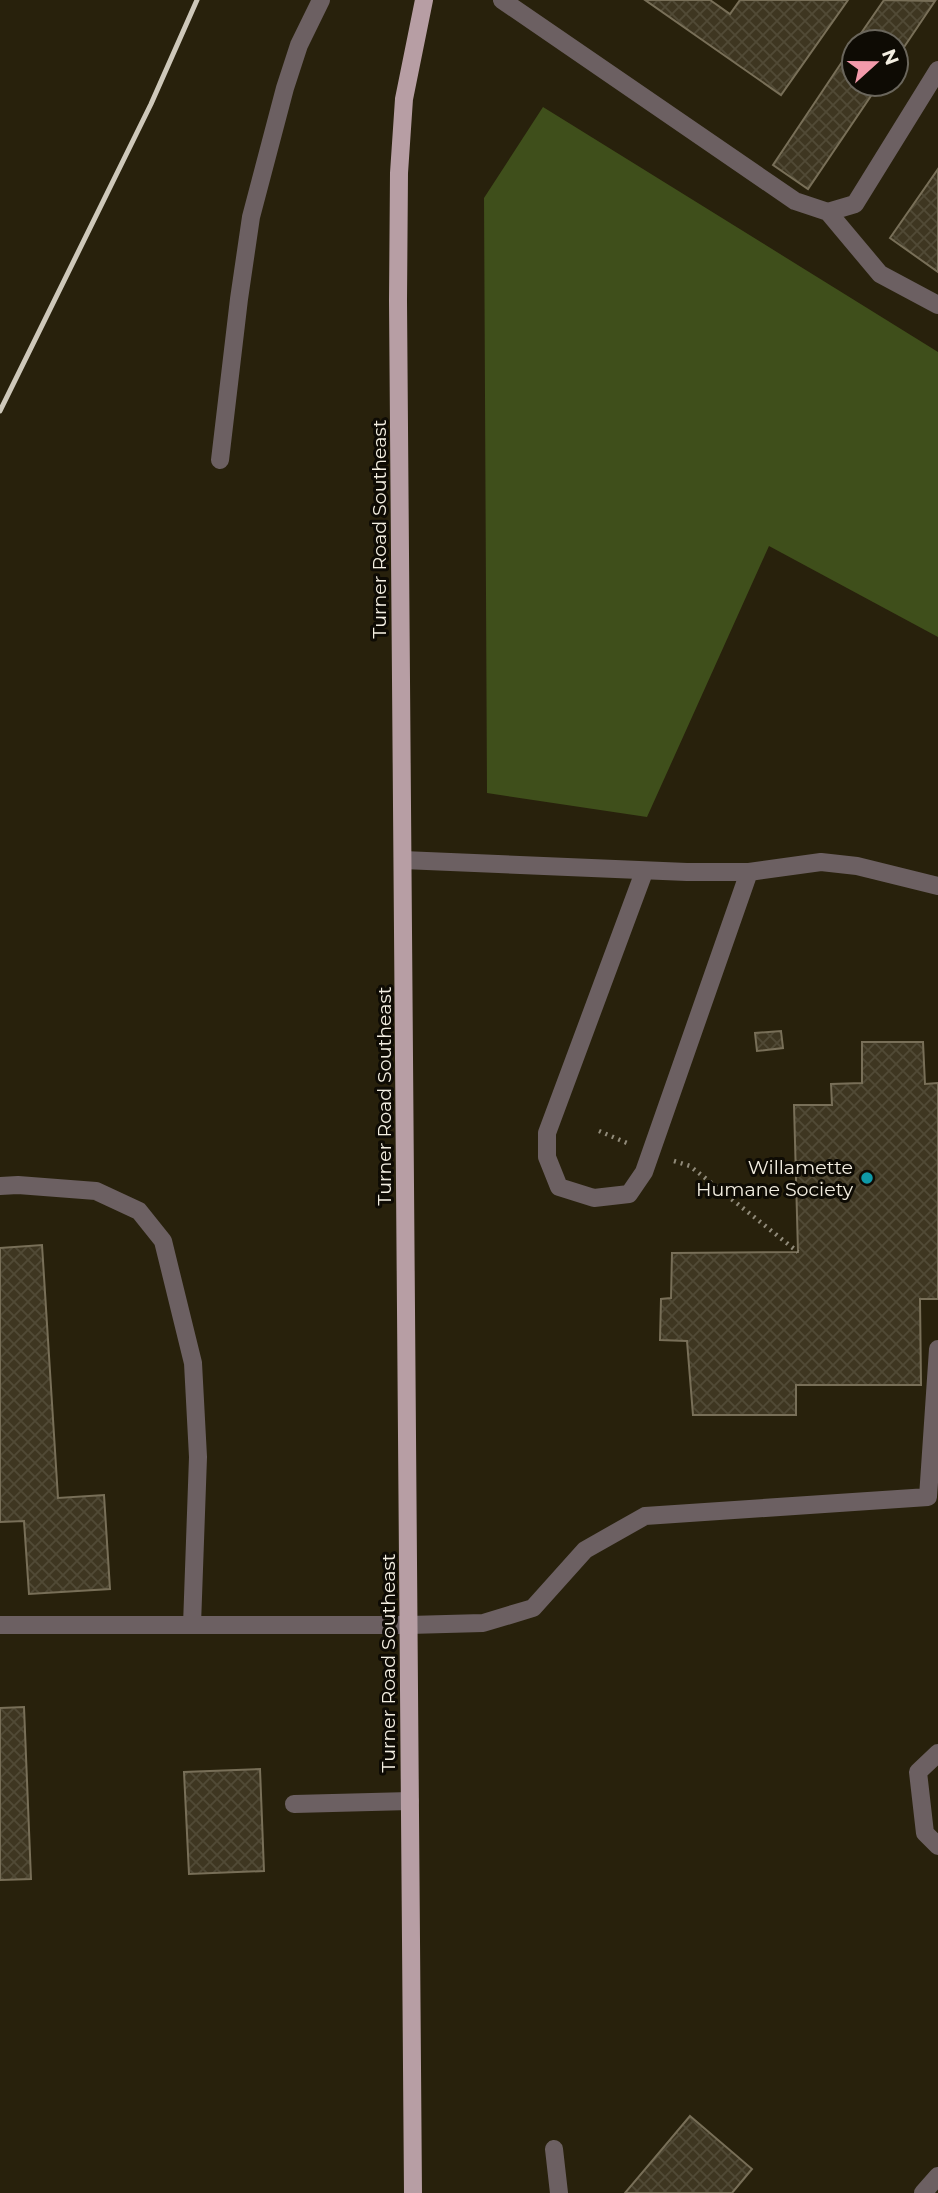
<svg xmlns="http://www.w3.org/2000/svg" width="938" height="2193" font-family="Montserrat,sans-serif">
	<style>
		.green { fill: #3f4f1b }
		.building { fill: url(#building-cross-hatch); stroke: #786f58; stroke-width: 2 }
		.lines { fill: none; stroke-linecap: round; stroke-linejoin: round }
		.path { stroke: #918b7a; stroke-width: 4.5; stroke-dasharray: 2 5; stroke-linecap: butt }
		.minor { stroke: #6c6062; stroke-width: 18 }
		.major { stroke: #b79ea4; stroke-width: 18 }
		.rail { stroke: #cec8ba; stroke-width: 5 }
		.culture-dot { fill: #0f9aa8; stroke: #0e0b04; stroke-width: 2.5 }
		.labels { text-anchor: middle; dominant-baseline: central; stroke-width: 6; stroke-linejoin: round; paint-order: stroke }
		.street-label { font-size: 19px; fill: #f3eee1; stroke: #0e0b04 }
		.poi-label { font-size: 19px; fill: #f3eee1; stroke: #0e0b04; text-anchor: end }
	</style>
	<defs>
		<pattern id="building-cross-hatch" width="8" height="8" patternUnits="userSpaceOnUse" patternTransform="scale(1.75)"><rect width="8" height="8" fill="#3e3621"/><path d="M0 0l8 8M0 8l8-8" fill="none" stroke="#514a36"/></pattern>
	</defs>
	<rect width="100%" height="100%" fill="#28210c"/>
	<!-- green -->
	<path class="green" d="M543,107L938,352V637L769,546L647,817L487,793L484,198Z"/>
	<!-- building -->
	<path class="building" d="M645,0H710L730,14L740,0H848L781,95Z
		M884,0L935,1L896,59V42H855Z
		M854,44V84H879L808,189L773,165Z
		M938,169V272L890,238Z
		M781,1031L783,1048L757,1051L755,1033Z
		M862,1042H923L925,1084L938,1083V1299H920L921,1385H796V1415H693L687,1341L660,1340L661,1299L671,1298L672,1253L798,1252L794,1105H832L831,1084L862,1083Z
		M42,1245L58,1498L104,1495L110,1589L29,1594L24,1521L0,1522V1248Z
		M24,1707L31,1879L0,1880V1708Z
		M260,1769L264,1871L189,1874L184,1772Z
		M690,2116L752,2169L732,2193H625Z"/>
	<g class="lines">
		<!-- path -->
		<path class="path" d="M599,1131L627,1143
			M674,1161L690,1166L798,1252"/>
		<!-- minor -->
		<path class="minor" d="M502,0L795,201L828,212L855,204L938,70
			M828,212L880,274L938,305
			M220,460L239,299L251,217L285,88L299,45L321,0
			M403,860L687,872H749L821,862L857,866L938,886
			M644,872L547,1133V1157L559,1187L594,1198L629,1194L644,1172L749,872
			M0,1186L18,1185L96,1191L139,1211L163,1241L193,1363L198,1457L192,1625
			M0,1625H409L483,1623L533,1608L585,1550L645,1516L928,1497L938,1349
			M938,1753L918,1772L925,1833L938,1846
			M294,1804L410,1801
			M554,2149L559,2193
			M923,2193L938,2176"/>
		<!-- major -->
		<path class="major" d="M413,2193L398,301L399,173L404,99L424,0"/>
		<!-- rail -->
		<path class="rail" d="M0,411L151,104L197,0"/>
	</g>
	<!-- markers -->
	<circle class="culture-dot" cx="867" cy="1178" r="7"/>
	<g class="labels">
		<!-- street labels -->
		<g class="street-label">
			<text transform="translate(379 529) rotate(-90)">Turner Road Southeast</text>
			<text transform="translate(384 1096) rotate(-90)">Turner Road Southeast</text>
			<text transform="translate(388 1663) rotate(-90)">Turner Road Southeast</text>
		</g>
		<!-- poi labels -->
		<g class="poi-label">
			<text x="853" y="1167">Willamette<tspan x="853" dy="22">Humane Society</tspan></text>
		</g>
	</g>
	<!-- north arrow -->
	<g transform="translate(875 63) rotate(69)"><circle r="33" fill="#0e0b04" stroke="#6a665c" stroke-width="2"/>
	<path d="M0-5L12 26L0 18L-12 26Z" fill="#f39aab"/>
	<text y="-10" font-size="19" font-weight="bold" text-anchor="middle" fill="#f3eee1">N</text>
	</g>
</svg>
